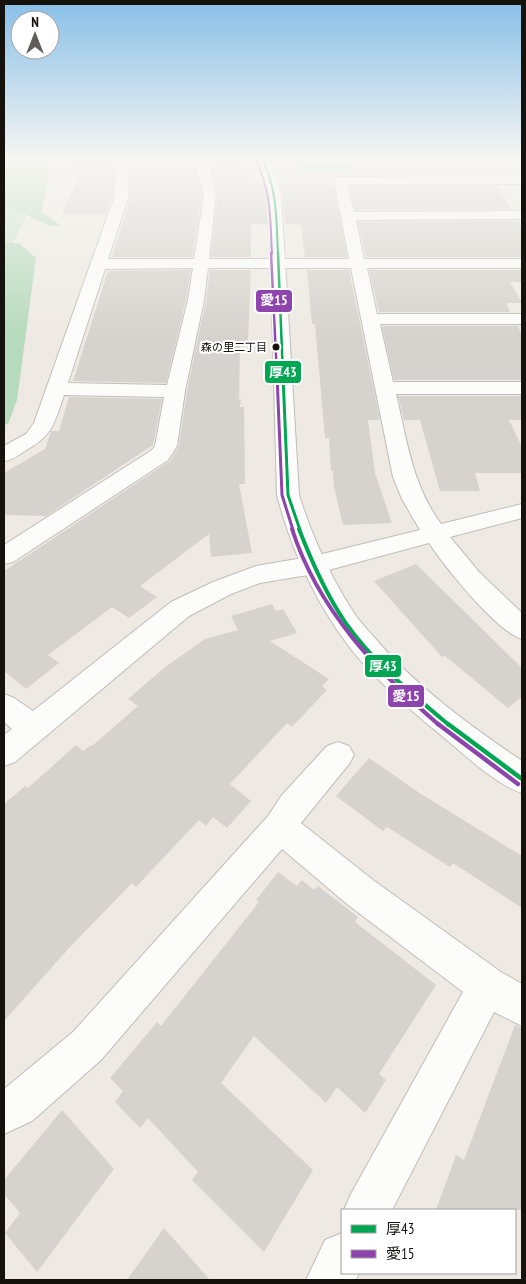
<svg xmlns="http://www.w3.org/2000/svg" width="526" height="1284" font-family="'PT Sans Narrow','Noto Sans JP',sans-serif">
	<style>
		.green { fill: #cae3cb }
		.forest { fill: #b6dabc }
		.water { fill: #96d0e9 }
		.building { fill: #d6d2cd }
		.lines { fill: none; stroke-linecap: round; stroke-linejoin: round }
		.minor-casing { stroke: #c0bdb8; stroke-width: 2 }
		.tertiary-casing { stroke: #c0bdb8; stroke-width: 2 }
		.minor { fill: #fcfcfb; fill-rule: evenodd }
		.tertiary { fill: #fcfcfb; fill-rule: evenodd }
		.bus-1-far4-casing { stroke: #fff; stroke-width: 4 }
		.bus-1-far3-casing { stroke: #fff; stroke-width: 5 }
		.bus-1-far2-casing { stroke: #fff; stroke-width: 6 }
		.bus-1-far1-casing { stroke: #fff; stroke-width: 8 }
		.bus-1-casing { stroke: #fff; stroke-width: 8 }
		.bus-2-far4-casing { stroke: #fff; stroke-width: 4 }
		.bus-2-far3-casing { stroke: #fff; stroke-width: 5 }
		.bus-2-far2-casing { stroke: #fff; stroke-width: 6 }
		.bus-2-far1-casing { stroke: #fff; stroke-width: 8 }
		.bus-2-casing { stroke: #fff; stroke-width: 8 }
		.bus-1-far4 { stroke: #00a651; stroke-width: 2 }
		.bus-1-far3 { stroke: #00a651; stroke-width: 2.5 }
		.bus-1-far2 { stroke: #00a651; stroke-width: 3 }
		.bus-1-far1 { stroke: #00a651; stroke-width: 4 }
		.bus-1 { stroke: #00a651; stroke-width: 4.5 }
		.bus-2-far4 { stroke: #8e44ad; stroke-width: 2 }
		.bus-2-far3 { stroke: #8e44ad; stroke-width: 2.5 }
		.bus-2-far2 { stroke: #8e44ad; stroke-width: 3 }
		.bus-2-far1 { stroke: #8e44ad; stroke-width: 4 }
		.bus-2 { stroke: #8e44ad; stroke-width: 4.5 }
		.bus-dot { fill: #15120e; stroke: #fff; stroke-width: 2 }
		.labels { text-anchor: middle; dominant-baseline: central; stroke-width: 4; stroke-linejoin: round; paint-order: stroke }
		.far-bus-label { font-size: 11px; fill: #15120e; stroke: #fff; text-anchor: end }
		.line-badge { stroke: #fff; stroke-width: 2 }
		.badge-label { font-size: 14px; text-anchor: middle; font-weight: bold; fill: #fff }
	</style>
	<rect width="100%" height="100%" fill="#eeeae3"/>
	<!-- green -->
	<path class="green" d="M4,158L30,179L25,220L4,259Z"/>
	<!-- forest -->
	<path class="forest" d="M4,158H45L50,168L42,212L60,225L50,226L4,204Z
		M4,243H19L36,258L17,400L8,424L4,425Z"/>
	<!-- water -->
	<path class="water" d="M297,160H352L355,169L298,170Z"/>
	<!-- building -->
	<path class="building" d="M70,158H111L114,165L112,198L106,214H62L78,178Z
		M238,160L239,171H244L248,183H264L267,195L268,224H251V257H211L218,196L210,165L232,164Z
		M195,166L202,196L192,257H112L130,199V170Z
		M280,183H333L347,257H305L301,225L285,224L283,195Z
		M349,186H497L511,209L355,210Z
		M518,221L522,228V257H366L358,222Z
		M191,270L186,300L166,383L73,381L108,271Z
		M210,270H251L248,340H246V345H240L239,399H241L240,407H244L245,484H239L252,553L211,557L209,534L140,586L157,597L129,618L112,607L48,655L59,663L26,689L4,671V571L170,461L179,446L187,391L206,300Z
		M307,270H349L380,420H368L375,473L392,523L343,525L334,487L333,471H331L329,438H325L315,324H312Z
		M369,270H522V282H510L522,303H506L510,312H379Z
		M382,326H518L522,335V380H394Z
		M398,396H522V420H509L522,447V473H475L480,491H440L420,420H404Z
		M69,397L162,399L153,445L46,516L4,515V473L45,449L51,431H59Z
		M416,564L522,668V697L508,708L445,656L442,657L374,581Z
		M272,604L276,611L283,609L297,633L270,641L329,679L322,686L327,690L292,727L287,723L230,784L251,801L227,828L213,817L206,826L199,820L136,887L132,883L70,947L4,1021V804L25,786L28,788L76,745L83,751L91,745L92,746L138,706L128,699L164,668L205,639L238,630L231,616Z
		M369,758L421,794L522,856V908L453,863L450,867L387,827L383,831L336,796Z
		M278,872L297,886L302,880L314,890L318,886L358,917L355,922L436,985L379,1074L386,1080L365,1113L337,1087L326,1103L254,1036L221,1083L313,1170L264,1252L192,1180L198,1172L148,1118L140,1128L115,1102L123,1091L110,1078L157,1022L161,1026L259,902L256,900Z
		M515,1025L522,1028V1210H436L456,1155L464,1160Z
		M62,1110L114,1169L37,1272L5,1233L20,1213L4,1194V1180Z
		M164,1228L210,1280H127Z"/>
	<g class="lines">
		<defs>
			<path id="minor" d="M113,158H125L126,161L177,158H238L232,162L208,163L216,196L209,259H349L334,180L336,177L522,176V184H347L354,212L522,211V219L356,220L364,259H522V268H367L377,314H522V324H380L393,382H522V394H396C407,441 412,484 441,524L522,504V518L450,537L479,572L522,613V639C497,632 444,566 429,543L314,574L260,583L231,594L189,616L15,762L4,766V735L12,729L4,722V694L14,698L33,711L171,602L213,582L256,566L314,556L420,530L402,499L393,477L351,268H208L204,300L185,391L177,446L168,460L13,562L4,564V545L152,450L155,446L164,397L64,395C54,424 53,435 25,451C18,456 12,460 4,461V446L26,434L34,423L114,198L116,165ZM196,164L204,196L194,259H108L128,198V168ZM193,268L188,300L167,385L68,383L105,269Z
				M338,742L349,746L354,755L349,764L301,823L373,880L501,972L522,984V1026L494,1012L392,1210H344L351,1194L463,992L347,904L282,849L101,1060L32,1121L4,1134V1089L73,1032L268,816L282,795L327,746Z
				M342,1233V1273H359L356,1280H306L325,1240Z"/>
			<path id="tertiary" d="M256,158H268L276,176L281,195L299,495C312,536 330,576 354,613C359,621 367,629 373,636C415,686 469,725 522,761V793C497,785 468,758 448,741C420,718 393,695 368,669C324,621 293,557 277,495L269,195L264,176Z"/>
		</defs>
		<!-- minor casing -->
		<use href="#minor" class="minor-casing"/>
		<!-- tertiary casing -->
		<use href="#tertiary" class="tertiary-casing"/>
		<!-- minor -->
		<use href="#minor" class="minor"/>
		<!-- tertiary -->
		<use href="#tertiary" class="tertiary"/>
		<defs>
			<path id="bus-1-far4" d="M262,158C278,193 276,217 278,254"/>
			<path id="bus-1-far3" d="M278,253L283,376"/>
			<path id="bus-1-far2" d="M283,375L288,495L300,530"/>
			<path id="bus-1-far1" d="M299,529C311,560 326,594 345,622C373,662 412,694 449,725"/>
			<path id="bus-1" d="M448,724L522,779"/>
			<path id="bus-2-far4" d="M256,161C272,194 270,219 272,254"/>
			<path id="bus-2-far3" d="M271,253L277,376"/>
			<path id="bus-2-far2" d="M277,375L282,495L293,530"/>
			<path id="bus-2-far1" d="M292,529C318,610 377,671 439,725"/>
			<path id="bus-2" d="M438,724L518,784"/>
		</defs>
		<!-- bus-1-far4 casing -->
		<use href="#bus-1-far4" class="bus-1-far4-casing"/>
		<!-- bus-1-far3 casing -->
		<use href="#bus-1-far3" class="bus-1-far3-casing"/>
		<!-- bus-1-far2 casing -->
		<use href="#bus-1-far2" class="bus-1-far2-casing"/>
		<!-- bus-1-far1 casing -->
		<use href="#bus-1-far1" class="bus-1-far1-casing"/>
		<!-- bus-1 casing -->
		<use href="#bus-1" class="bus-1-casing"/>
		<!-- bus-2-far4 casing -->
		<use href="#bus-2-far4" class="bus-2-far4-casing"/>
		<!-- bus-2-far3 casing -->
		<use href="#bus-2-far3" class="bus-2-far3-casing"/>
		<!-- bus-2-far2 casing -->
		<use href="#bus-2-far2" class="bus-2-far2-casing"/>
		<!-- bus-2-far1 casing -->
		<use href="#bus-2-far1" class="bus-2-far1-casing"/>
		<!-- bus-2 casing -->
		<use href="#bus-2" class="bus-2-casing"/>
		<!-- bus-1-far4 -->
		<use href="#bus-1-far4" class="bus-1-far4"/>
		<!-- bus-1-far3 -->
		<use href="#bus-1-far3" class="bus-1-far3"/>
		<!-- bus-1-far2 -->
		<use href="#bus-1-far2" class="bus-1-far2"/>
		<!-- bus-1-far1 -->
		<use href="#bus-1-far1" class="bus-1-far1"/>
		<!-- bus-1 -->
		<use href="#bus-1" class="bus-1"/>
		<!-- bus-2-far4 -->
		<use href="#bus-2-far4" class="bus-2-far4"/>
		<!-- bus-2-far3 -->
		<use href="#bus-2-far3" class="bus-2-far3"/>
		<!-- bus-2-far2 -->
		<use href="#bus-2-far2" class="bus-2-far2"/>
		<!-- bus-2-far1 -->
		<use href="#bus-2-far1" class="bus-2-far1"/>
		<!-- bus-2 -->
		<use href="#bus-2" class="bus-2"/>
	</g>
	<!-- sky -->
	<linearGradient id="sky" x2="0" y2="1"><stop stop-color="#87bfe8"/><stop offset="0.47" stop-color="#f7f6f2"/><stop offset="1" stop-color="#f7f6f2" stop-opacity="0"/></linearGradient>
	<rect width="526" height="338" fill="url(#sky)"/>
	<!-- markers -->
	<circle class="bus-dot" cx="276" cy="347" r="4.5"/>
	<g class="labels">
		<!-- far-bus labels -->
		<g class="far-bus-label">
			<text x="267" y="347">森の里二丁目</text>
		</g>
	</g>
	<g class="line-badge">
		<rect x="255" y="289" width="38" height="24" rx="5" fill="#8e44ad"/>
		<rect x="264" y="360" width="38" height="24" rx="5" fill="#00a651"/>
		<rect x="364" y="654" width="38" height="24" rx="5" fill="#00a651"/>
		<rect x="387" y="684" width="38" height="24" rx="5" fill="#8e44ad"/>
	</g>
	<g class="badge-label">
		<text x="274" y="305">愛15</text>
		<text x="283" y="377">厚43</text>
		<text x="383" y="671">厚43</text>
		<text x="406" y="701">愛15</text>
	</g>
	<!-- border -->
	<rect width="526" height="1284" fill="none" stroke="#15120e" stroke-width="10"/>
	<!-- legend -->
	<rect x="341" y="1209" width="175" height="65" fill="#ffffff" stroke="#a1a09f"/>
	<rect x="351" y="1225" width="25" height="8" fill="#00a651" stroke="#a1a09f"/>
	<text x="386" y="1234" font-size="15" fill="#15120e">厚43</text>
	<rect x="351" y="1250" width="25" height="8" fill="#8e44ad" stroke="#a1a09f"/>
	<text x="386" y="1259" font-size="15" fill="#15120e">愛15</text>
	<!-- north arrow -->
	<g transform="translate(35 35)"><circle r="24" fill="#ffffff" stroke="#a1a09f"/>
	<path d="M0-4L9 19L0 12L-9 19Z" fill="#615e59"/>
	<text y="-8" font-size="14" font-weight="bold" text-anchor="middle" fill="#15120e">N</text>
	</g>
</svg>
